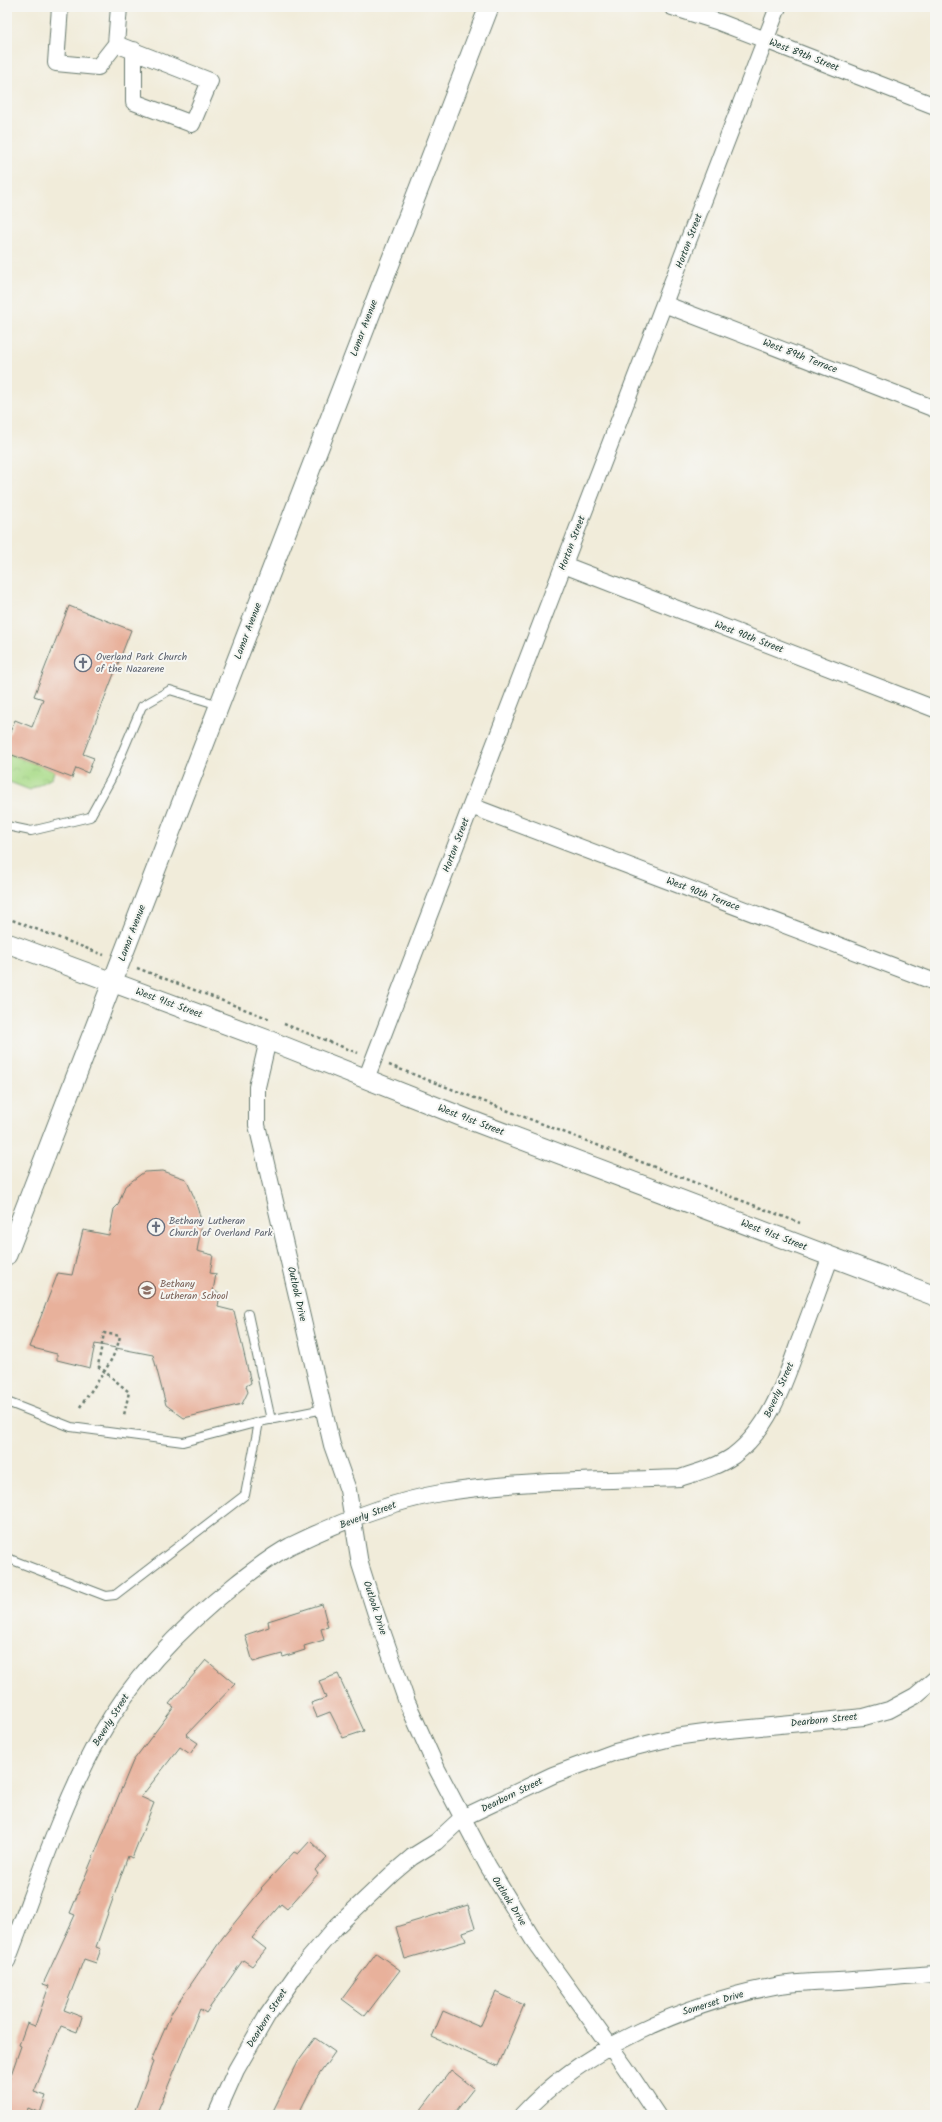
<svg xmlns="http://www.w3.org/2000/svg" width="942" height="2122" font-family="Kalam,sans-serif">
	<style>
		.park { fill: url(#park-crowns); stroke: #648c5f }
		.building { fill: #e8b19b }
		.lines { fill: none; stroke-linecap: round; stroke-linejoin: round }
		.service-casing { stroke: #687a6e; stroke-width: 10 }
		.minor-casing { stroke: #687a6e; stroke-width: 18 }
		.tertiary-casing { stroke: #687a6e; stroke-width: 21 }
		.path { stroke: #687a6e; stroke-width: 2.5; stroke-dasharray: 3 3; stroke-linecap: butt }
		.service { stroke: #fff; stroke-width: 8 }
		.minor { stroke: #fff; stroke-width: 16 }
		.tertiary { stroke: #fff; stroke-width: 19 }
		.labels { text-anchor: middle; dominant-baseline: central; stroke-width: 4; stroke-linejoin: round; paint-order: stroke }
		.street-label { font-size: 10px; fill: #1f3d34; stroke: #f6f6f2 }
		.worship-label { font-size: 10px; fill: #5b616d; stroke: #f6f6f2; text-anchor: start }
		.education-label { font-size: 10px; fill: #785e54; stroke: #f6f6f2; text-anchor: start }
	</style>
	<defs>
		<pattern id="park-crowns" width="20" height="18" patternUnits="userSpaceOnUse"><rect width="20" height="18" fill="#aadc8a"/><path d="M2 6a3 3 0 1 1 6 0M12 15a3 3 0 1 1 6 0" fill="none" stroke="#92be78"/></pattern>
	</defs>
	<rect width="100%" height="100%" fill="#f6f6f2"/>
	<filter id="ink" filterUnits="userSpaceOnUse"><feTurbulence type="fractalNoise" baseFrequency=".025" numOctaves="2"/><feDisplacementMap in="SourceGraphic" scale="8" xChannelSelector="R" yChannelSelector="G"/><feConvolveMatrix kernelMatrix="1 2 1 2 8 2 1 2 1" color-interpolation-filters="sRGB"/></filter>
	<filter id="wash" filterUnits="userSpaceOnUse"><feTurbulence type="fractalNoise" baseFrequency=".012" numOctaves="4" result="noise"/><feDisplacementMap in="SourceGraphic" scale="16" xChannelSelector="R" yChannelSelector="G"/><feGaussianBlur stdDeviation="0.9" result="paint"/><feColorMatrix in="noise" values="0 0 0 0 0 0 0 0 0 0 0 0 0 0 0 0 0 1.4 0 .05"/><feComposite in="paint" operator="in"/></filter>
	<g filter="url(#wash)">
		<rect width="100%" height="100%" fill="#f1ecda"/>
		<!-- park -->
		<path class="park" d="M7,753L54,771L52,778L30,790L7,781Z"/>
		<g id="blocks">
			<!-- building -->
			<path class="building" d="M69,606L131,630L83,754L94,758L88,773L76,768L72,778L7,753V740L15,720L32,727L43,699L34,696Z
				M163,1171L186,1179L194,1197L202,1223L197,1251L213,1255L210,1273L216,1274L213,1291L220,1293L218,1307L234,1311L251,1383L246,1386L248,1392L242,1404L184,1418L166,1405L153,1355L95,1344L90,1368L57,1360V1354L29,1347L58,1273L72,1275L83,1230L109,1235L114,1209L118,1205L125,1186L144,1172Z
				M322,1604L328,1627L321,1629L324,1640L304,1646L305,1650L283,1657L282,1654L253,1662L245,1635L269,1627L268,1621Z
				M206,1660L235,1684L186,1735L198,1743L190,1754L180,1747L141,1797L154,1803L132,1858L128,1856L96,1947L101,1949L96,1963L84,1959L64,2010L82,2017L77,2032L61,2026L34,2092L46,2096L40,2113L28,2108L26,2115H7V2086L21,2046L19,2045L27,2023L35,2026L49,1986L43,1984L75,1915L70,1913L133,1761L174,1707L169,1704Z
				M338,1674L364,1731L343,1738L330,1712L317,1717L311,1703L326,1698L319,1681Z
				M310,1841L327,1857L315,1870L318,1874L287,1909L281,1904L252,1938L266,1949L252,1966L243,1960L206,2013L200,2009L156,2115H133L153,2062L151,2061L172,2012L223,1937L262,1889L261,1888L294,1852L298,1854Z
				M468,1905L475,1928L463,1932L466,1941L405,1959L396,1927Z
				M376,1953L400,1970L365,2016L342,1999Z
				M496,1992L524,2005L498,2066L432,2037L443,2011L480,2027Z
				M315,2038L335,2052L316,2079L298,2115H271L298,2061Z
				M451,2070L474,2088L453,2115H417Z"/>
		</g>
	</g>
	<g filter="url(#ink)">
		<use href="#blocks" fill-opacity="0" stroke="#687a6e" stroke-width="1"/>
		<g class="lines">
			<defs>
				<path id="service" d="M7,826L31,831L90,817L111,779L142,706L170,690L219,705
					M248,1314L271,1420
					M7,1402L71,1427L183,1442L259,1422
					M7,1558L106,1596L115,1595L245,1495L259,1422L324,1409"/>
				<path id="minor" d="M60,7L56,63L98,67L116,44
					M672,7L719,22L935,106
					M116,44L210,81L192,124L134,102V50
					M116,44L119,7
					M664,304L935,409
					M564,565L935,709
					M471,806L935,982
					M268,1040L257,1087V1125L332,1445L348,1490L360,1564L375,1611L407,1702L437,1769L488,1866L534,1941L625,2067L657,2115
					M366,1079L778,7
					M7,1961C36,1886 61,1806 100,1736C133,1676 184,1625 237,1583C254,1570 271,1556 290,1546C337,1523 389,1502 441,1493C520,1480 601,1481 680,1478C698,1472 717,1467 733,1456C770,1428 784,1384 799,1342C810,1314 820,1285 831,1256
					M216,2115L236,2070L267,2016L300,1969L336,1927L392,1874L412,1857L436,1842L462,1818L553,1775L615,1752L675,1737L719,1731L864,1717L889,1710L915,1696L935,1679
					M522,2115C583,2048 687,2003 775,1986C795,1982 817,1982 838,1981C870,1979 903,1976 935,1974"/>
				<path id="tertiary" d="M7,943L268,1040L470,1120L935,1296
					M7,1255L489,7"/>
			</defs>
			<!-- service casing -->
			<use href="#service" class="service-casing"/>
			<!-- minor casing -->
			<use href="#minor" class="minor-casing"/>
			<!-- tertiary casing -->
			<use href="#tertiary" class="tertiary-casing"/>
			<!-- path -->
			<path class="path" d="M7,918L104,955
				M137,968L270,1019
				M284,1024L358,1053
				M389,1065L800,1223
				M80,1407C94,1385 115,1362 120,1336L104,1333L98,1366L129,1392L124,1415"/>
			<!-- service -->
			<use href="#service" class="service"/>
			<!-- minor -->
			<use href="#minor" class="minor"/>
			<!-- tertiary -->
			<use href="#tertiary" class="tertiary"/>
		</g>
	</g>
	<!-- icons -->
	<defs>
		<symbol id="church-ring" viewBox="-11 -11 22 22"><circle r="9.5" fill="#f6f6f2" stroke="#6b7280" stroke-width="1.5"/><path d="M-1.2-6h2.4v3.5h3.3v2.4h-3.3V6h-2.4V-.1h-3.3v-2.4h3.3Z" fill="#6b7280"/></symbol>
		<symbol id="school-ring" viewBox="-11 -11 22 22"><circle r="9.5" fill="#f6f6f2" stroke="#8d6e63" stroke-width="1.5"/><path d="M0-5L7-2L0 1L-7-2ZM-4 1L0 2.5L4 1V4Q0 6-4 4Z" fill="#8d6e63"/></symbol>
	</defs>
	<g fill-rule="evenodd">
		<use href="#church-ring" x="73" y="653" width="20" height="20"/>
		<use href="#church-ring" x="146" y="1217" width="20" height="20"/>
		<use href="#school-ring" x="137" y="1280" width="20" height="20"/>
	</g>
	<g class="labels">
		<!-- street labels -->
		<g class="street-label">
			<text transform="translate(804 55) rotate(21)">West 89th Street</text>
			<text transform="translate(689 241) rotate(-69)">Horton Street</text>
			<text transform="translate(364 328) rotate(-69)">Lamar Avenue</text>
			<text transform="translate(800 356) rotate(21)">West 89th Terrace</text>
			<text transform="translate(572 543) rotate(-69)">Horton Street</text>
			<text transform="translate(248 631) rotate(-69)">Lamar Avenue</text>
			<text transform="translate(749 637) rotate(21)">West 90th Street</text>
			<text transform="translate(456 845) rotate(-69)">Horton Street</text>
			<text transform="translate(703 894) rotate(21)">West 90th Terrace</text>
			<text transform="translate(132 933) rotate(-69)">Lamar Avenue</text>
			<text transform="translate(169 1003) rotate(20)">West 91st Street</text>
			<text transform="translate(471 1120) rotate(21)">West 91st Street</text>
			<text transform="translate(774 1235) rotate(21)">West 91st Street</text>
			<text transform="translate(297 1294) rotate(77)">Outlook Drive</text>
			<text transform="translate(779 1390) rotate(-66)">Beverly Street</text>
			<text transform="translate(368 1515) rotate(-21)">Beverly Street</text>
			<text transform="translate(375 1608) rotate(72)">Outlook Drive</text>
			<text transform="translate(111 1720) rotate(-58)">Beverly Street</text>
			<text transform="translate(824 1720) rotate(-6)">Dearborn Street</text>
			<text transform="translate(512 1795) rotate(-26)">Dearborn Street</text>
			<text transform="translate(509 1901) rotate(58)">Outlook Drive</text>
			<text transform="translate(713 2003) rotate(-17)">Somerset Drive</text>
			<text transform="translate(267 2018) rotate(-58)">Dearborn Street</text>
		</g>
		<!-- worship labels -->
		<g class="worship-label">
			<text x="96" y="657">Overland Park Church<tspan x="96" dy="12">of the Nazarene</tspan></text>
			<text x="169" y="1221">Bethany Lutheran<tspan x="169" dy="12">Church of Overland Park</tspan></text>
		</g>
		<!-- education labels -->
		<g class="education-label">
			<text x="160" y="1284">Bethany<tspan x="160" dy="12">Lutheran School</tspan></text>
		</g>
	</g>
	<!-- margin -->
	<rect width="942" height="2122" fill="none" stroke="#f6f6f2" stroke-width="24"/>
</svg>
